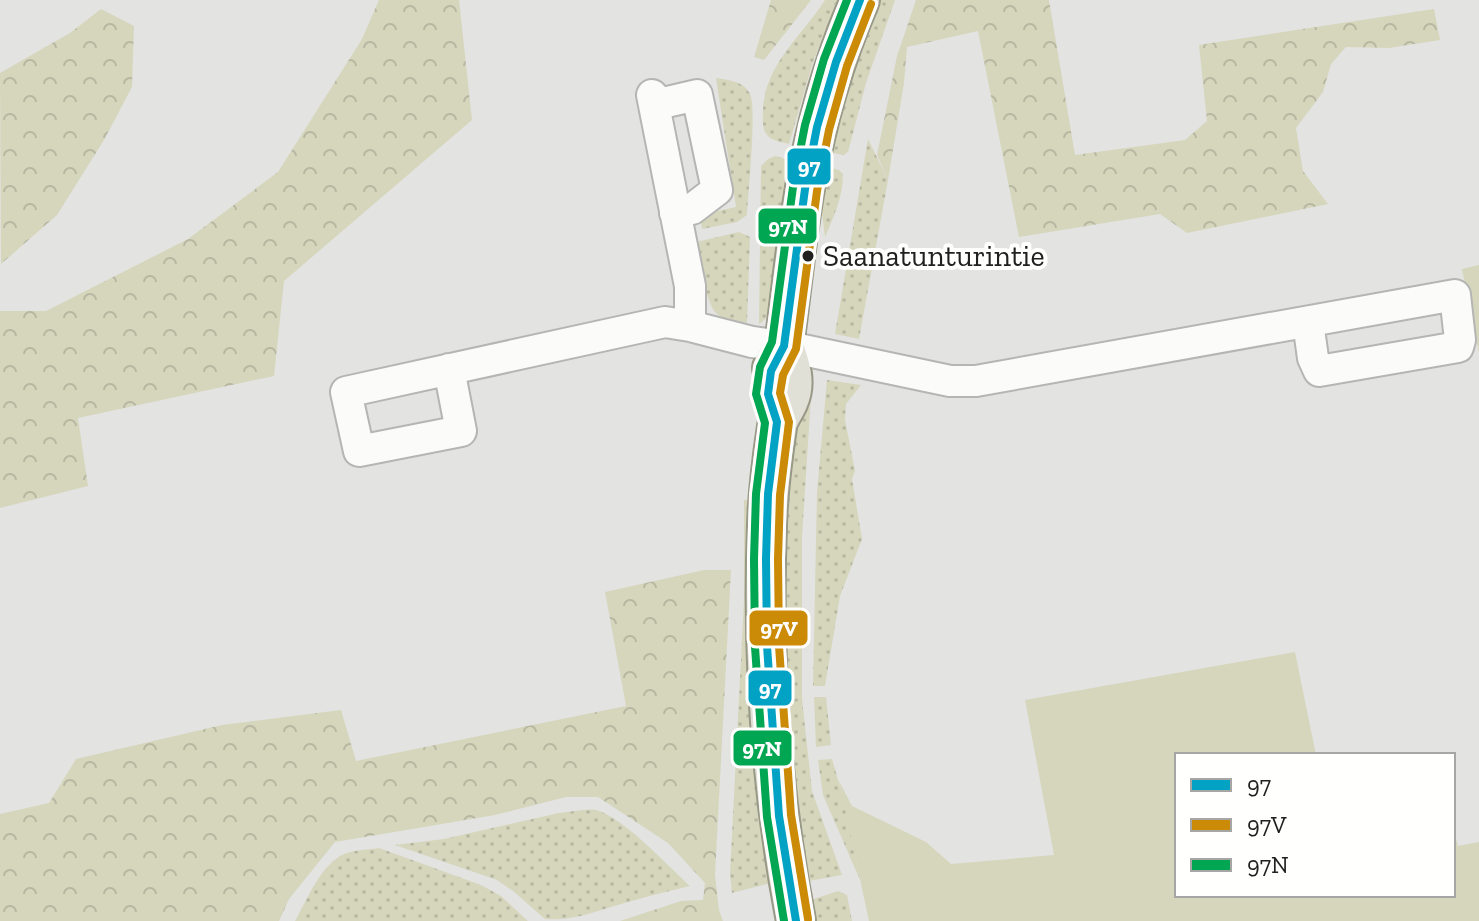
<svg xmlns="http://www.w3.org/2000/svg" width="1479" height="921" font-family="'Zilla Slab',serif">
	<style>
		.grass { fill: url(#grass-dots) }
		.forest { fill: url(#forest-crowns) }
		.park { fill: #d6d6bd }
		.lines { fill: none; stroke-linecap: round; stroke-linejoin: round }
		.minor-casing { stroke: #b5b6b4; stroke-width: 34 }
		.major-casing { stroke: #989887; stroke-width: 42 }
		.minor { stroke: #fbfbfa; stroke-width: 30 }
		.major { stroke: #e0e0d6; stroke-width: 38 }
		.bus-1-casing { stroke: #fffffe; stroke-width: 14 }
		.bus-2-casing { stroke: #fffffe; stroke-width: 14 }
		.bus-3-casing { stroke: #fffffe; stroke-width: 14 }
		.bus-1 { stroke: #02a2c5; stroke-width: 8 }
		.bus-2 { stroke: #cc8b06; stroke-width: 8 }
		.bus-3 { stroke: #00a651; stroke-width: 8 }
		.bus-dot { fill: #20201e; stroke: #fffffe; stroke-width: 3 }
		.labels { text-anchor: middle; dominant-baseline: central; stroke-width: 8; stroke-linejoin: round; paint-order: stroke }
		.bus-label { font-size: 30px; fill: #20201e; stroke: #fffffe; text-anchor: start }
		.line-badge { stroke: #fffffe; stroke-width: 3 }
		.badge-label { font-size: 22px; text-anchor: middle; font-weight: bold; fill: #fff }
	</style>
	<defs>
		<pattern id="grass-dots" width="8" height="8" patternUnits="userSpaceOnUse" patternTransform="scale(2)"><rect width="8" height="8" fill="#d6d6bd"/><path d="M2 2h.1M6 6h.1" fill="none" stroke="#b7b7a2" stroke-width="1.8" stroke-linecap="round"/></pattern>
		<pattern id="forest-crowns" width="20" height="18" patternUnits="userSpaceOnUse" patternTransform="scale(2)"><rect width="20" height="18" fill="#d6d6bd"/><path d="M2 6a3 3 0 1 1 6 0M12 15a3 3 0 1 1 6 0" fill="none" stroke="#b7b7a2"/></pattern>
	</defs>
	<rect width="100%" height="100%" fill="#e3e3e1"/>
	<!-- grass -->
	<path class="grass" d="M825,0H837L813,62L789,144C765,139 762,135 763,110C765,64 802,36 825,0Z
		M875,0H895L866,83L848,152L843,155L828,152L830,136Z
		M716,78C728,80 744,81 750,94C757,109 748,193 747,215L737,222L702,229L700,215L736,207Z
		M868,139L888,180L859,339L835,334Z
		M775,156L790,160L774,301C772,312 768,318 759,324L761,166L768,159Z
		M824,166L839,170L843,174C843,197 834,216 825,237L820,198Z
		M739,232L750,237L747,323C738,321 724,321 717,314C706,305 699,258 696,242Z
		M827,380L861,385L846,404L845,420L855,471L852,479L862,539L840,596L825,686H813L817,492Z
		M794,395L811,397L802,536V699L812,791L842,875L809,881C797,796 786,712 784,626C782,549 789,472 794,395Z
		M744,500H748L750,512L771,883L732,893L730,874L744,600Z
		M814,697H826L831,745L816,747Z
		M832,759L845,804L860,880L823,795L818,760Z
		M583,810C587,810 591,809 596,810C623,817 668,866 690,886C664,892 637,899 611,907C589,914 569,921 545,919L513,891L497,880L395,845L444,839L559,813Z
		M379,848L481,885L501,896L528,921H295C307,900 319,869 340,856C350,850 367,850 379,848Z
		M838,891L847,895L852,921H815L811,900Z"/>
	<!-- forest -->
	<path class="forest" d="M379,0H459L472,120L284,281L274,376L78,418L88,486L0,508V311H46L188,239L278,172L362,39Z
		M771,0H811L764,60L754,57Z
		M916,0H1049L1075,155L1185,140L1207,121L1199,45L1434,9L1440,40L1389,48L1346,47L1331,64L1323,92L1296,128L1303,171L1328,204L1187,233L1160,214L1019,237L978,31L907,47L904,83L888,180L877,155L897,56Z
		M101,9L134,26L132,87L104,140L57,215L1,264L0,73L70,33Z
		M704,570H731L715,875L719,910L723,921H620L681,901L703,900L705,883L668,843L598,797H566L495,815L335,842L289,899L279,921H0V814L49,803L76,759L222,725L341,710L356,761L626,706L605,592Z"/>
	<!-- park -->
	<path class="park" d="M1479,265V353L1462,269Z
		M1295,652L1316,755H1177V895H1453V828L1458,846L1479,842V921H869L839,781L852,806L926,842L951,864L1054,855L1025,700Z"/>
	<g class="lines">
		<defs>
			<path id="minor" d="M652,95L690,286V326
				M654,105L697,95L717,190L692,209L675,213
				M449,369L461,431L359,451L346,392L665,322L690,326L752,342L784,346L950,381H976L1455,295L1460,340L1458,347L1319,371L1313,358L1308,322"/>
			<path id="major" d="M784,346C790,364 797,382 789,400C786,409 778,417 777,427C772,460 768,492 767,525C762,657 771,791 796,921
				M772,368L784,346C791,294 796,240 805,188C816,123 834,60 860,0"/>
		</defs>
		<!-- minor casing -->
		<use href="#minor" class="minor-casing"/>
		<!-- major casing -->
		<use href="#major" class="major-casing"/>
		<!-- minor -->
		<use href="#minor" class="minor"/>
		<!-- major -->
		<use href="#major" class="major"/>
		<defs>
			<path id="bus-1" d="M796,921L779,816L767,646L766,559L768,494L777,422L768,394L771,371L784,346L805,189L817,127L836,62L860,0"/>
			<path id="bus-2" d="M808,919L791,815L779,646L778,559L780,495L789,422L780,393L783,375L796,349L817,191L829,130L847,66L871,4"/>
			<path id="bus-3" d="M784,921L767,817L755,647L754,559L756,494L765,423L756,394L760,367L772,342L793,187L805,125L824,59L847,0"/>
		</defs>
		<!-- bus-1 casing -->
		<use href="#bus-1" class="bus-1-casing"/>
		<!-- bus-2 casing -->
		<use href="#bus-2" class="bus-2-casing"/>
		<!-- bus-3 casing -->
		<use href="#bus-3" class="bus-3-casing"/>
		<!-- bus-1 -->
		<use href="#bus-1" class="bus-1"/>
		<!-- bus-2 -->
		<use href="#bus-2" class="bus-2"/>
		<!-- bus-3 -->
		<use href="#bus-3" class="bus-3"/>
	</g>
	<!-- markers -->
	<circle class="bus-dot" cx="808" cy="256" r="7"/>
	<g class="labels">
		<!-- bus labels -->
		<g class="bus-label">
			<text x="823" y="256">Saanatunturintie</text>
		</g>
	</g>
	<g class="line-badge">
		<rect x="786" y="147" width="46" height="39" rx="8" fill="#02a2c5"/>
		<rect x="757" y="207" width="61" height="38" rx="8" fill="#00a651"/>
		<rect x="748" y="609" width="61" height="38" rx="8" fill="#cc8b06"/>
		<rect x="747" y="669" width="46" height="38" rx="8" fill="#02a2c5"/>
		<rect x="732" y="729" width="61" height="38" rx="8" fill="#00a651"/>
	</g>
	<g class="badge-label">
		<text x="809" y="174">97</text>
		<text x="788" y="234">97N</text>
		<text x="779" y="636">97V</text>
		<text x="770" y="696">97</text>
		<text x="762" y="756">97N</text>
	</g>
	<!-- legend -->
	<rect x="1175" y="753" width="280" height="144" fill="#fffffe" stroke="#a6a6a4" stroke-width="2"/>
	<rect x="1191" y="779" width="40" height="12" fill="#02a2c5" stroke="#a6a6a4" stroke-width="2"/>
	<text x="1247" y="793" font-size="24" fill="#20201e">97</text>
	<rect x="1191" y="819" width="40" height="12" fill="#cc8b06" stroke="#a6a6a4" stroke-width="2"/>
	<text x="1247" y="833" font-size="24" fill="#20201e">97V</text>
	<rect x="1191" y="859" width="40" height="12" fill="#00a651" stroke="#a6a6a4" stroke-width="2"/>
	<text x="1247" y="873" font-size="24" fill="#20201e">97N</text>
</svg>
